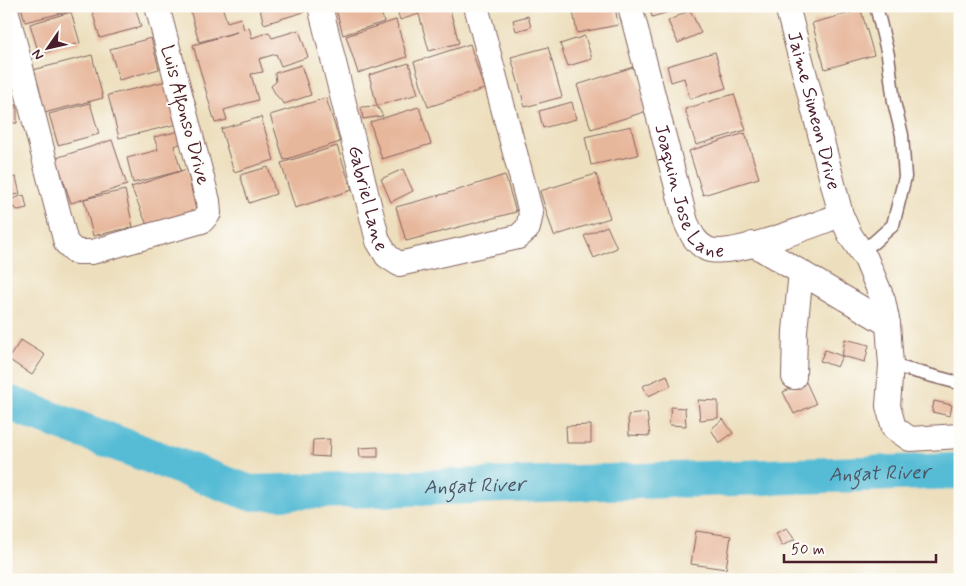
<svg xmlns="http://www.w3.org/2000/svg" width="966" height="586" font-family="Mynerve,sans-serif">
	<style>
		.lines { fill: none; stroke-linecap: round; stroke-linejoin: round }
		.river { stroke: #57bcd5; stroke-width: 36 }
		.building { fill: #e7b79c }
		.lane-casing { stroke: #83625e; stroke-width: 15 }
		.street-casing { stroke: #83625e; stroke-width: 26 }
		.lane { stroke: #fff; stroke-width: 12 }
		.street { stroke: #fff; stroke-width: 24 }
		.labels { text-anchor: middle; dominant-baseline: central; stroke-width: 4; stroke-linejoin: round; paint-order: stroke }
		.street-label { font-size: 19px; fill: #4a1f2b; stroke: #fdfcf7 }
		.water-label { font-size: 20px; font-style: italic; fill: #4f5666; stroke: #fdfcf7 }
	</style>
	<rect width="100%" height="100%" fill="#fdfcf7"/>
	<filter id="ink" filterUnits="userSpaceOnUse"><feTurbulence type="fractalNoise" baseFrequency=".02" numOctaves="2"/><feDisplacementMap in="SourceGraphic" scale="10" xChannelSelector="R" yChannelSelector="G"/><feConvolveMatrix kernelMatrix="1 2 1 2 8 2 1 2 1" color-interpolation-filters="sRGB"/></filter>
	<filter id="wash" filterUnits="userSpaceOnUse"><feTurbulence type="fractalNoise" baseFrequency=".0096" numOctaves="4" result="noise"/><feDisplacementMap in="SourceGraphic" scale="20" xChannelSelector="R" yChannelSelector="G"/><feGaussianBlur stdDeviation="1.12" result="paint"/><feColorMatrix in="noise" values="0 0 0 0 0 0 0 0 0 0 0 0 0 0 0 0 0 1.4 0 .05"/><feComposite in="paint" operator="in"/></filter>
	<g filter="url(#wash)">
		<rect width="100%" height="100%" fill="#eddfbd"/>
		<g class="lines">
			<!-- river -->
			<path class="river" id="s1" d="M6,402L250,493L960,471"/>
		</g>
		<g id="blocks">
			<!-- building -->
			<path class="building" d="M21,6H86V7L25,22Z
				M95,6H135L141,27L100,38L91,7Z
				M189,6H222L227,22L241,18L244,30L249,27L252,38L269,32L272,38L299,30L308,57L281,66L276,54L259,59L263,72L251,74L258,100L224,110L227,120L215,123L193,45L237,32L199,42Z
				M259,6H303L304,12L264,24Z
				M335,6H379L384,22L343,35Z
				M396,6H449L459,43L429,51L419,14L400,20Z
				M572,6H615L618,25L577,33Z
				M649,6H684V7L652,17Z
				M690,10L701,33L678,43L668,21Z
				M861,10L874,55L825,69L812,23Z
				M71,12L80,43L39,54L30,24Z
				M528,16L531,27L516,31L513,20Z
				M396,20L407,57L358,73L346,36Z
				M585,36L592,59L568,66L560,44Z
				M151,38L159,69L119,80L110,49Z
				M470,44L484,89L428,107L414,62Z
				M548,47L562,97L525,107L511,57Z
				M715,52L726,88L690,99L684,78L671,82L667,66Z
				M92,55L103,98L44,113L33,70Z
				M6,63L13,85L6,87Z
				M409,63L418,94L377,106L369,75Z
				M301,65L311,95L284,104L276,95L271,86L276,82L275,73Z
				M633,67L647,111L591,129L577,85Z
				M167,81L178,124L119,138L108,95Z
				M734,94L746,130L696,145L685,109Z
				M326,98L340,142L284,160L270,115Z
				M572,102L576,119L543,128L539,111Z
				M90,103L99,134L58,145L49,114Z
				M6,105H17V123H6Z
				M377,106L383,116L363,119L361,107Z
				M419,107L431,144L382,159L370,122Z
				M261,117L274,160L234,172L221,129Z
				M631,126L638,155L591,165L585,137Z
				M180,131L183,143L174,146L181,171L133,183L127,158L158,150L154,137Z
				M745,133L759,178L703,195L689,151Z
				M112,140L127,185L71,203L56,158Z
				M337,146L352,190L295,208L281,163Z
				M268,167L276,194L249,203L240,175Z
				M187,169L196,211L147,225L131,187Z
				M403,169L413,191L391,202L381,179Z
				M596,174L610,218L554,236L540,191Z
				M505,175L516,212L406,241L396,207L455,191Z
				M16,177L20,194L7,196L6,179Z
				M125,190L133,227L93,236L84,199Z
				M24,195L27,208L18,210L11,206L7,201Z
				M607,226L617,248L594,258L584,236Z
				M845,339L869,345L865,362L842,356Z
				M21,340L45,355L32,375L8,359Z
				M825,350L842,356L837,367L820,361Z
				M667,375L671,386L648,396L643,386Z
				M806,382L816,404L794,414L783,392Z
				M698,400L718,401V418L700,420Z
				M934,401L952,405L950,416L932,412Z
				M671,407L685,408L686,426L669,425Z
				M647,413L650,436L629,435L628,415Z
				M723,419L733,433L719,443L711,429Z
				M591,425V443H567L566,426Z
				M330,439L329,457L312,456L313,440Z
				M378,447V457H360L359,448Z
				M787,528L795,539L782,546L776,533Z
				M696,531L731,536L726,569L691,564Z"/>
		</g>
	</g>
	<g filter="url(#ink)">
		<use href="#blocks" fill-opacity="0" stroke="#83625e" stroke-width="1"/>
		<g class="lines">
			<defs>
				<path id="lane" d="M859,249L873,243L893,225L905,177L902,135L894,102L888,55L876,6
					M891,365L955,382"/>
				<g id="street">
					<path id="s2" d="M320,6L378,241L387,256L399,264L518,237L528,228L531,213L476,6"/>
					<path id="s3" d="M630,6L686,222C691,233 695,243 707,249C730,259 815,224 841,215"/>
					<path id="s4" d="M787,6L841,215L850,235L866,259L883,300L888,324L891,365L888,406L894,428L910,439L960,436"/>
					<path d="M6,9L66,243L76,252H92L202,221L209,213L208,201L157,6"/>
					<path d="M753,244L888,324"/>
					<path d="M794,377L795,331L801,272"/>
				</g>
			</defs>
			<!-- lane casing -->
			<use href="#lane" class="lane-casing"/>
			<!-- street casing -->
			<use href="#street" class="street-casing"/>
			<!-- lane -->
			<use href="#lane" class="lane"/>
			<!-- street -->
			<use href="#street" class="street"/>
		</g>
	</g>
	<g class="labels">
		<!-- street labels -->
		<g class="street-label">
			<text stroke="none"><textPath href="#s4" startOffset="108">Jaime Simeon Drive</textPath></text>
			<text transform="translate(185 115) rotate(75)">Luis Alfonso Drive</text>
			<text stroke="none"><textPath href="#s3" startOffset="199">Joaquin Jose Lane</textPath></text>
			<text stroke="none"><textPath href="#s2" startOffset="198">Gabriel Lane</textPath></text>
		</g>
		<!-- water labels -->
		<g class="water-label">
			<text stroke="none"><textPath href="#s1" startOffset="890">Angat River</textPath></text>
			<text stroke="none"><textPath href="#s1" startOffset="485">Angat River</textPath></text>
		</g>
	</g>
	<!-- margin -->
	<rect width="966" height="586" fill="none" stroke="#fdfcf7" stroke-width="25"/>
	<!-- north arrow -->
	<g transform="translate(48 48) rotate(236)" stroke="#fdfcf7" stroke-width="4" paint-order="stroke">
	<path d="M0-4L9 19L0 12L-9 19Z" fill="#4a1f2b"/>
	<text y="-8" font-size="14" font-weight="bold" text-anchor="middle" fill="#4a1f2b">N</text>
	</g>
	<!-- scale -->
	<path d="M784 554v8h152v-8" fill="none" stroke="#4a1f2b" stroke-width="2.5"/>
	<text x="791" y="554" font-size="15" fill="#4a1f2b" stroke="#fdfcf7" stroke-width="4" paint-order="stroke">50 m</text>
</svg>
